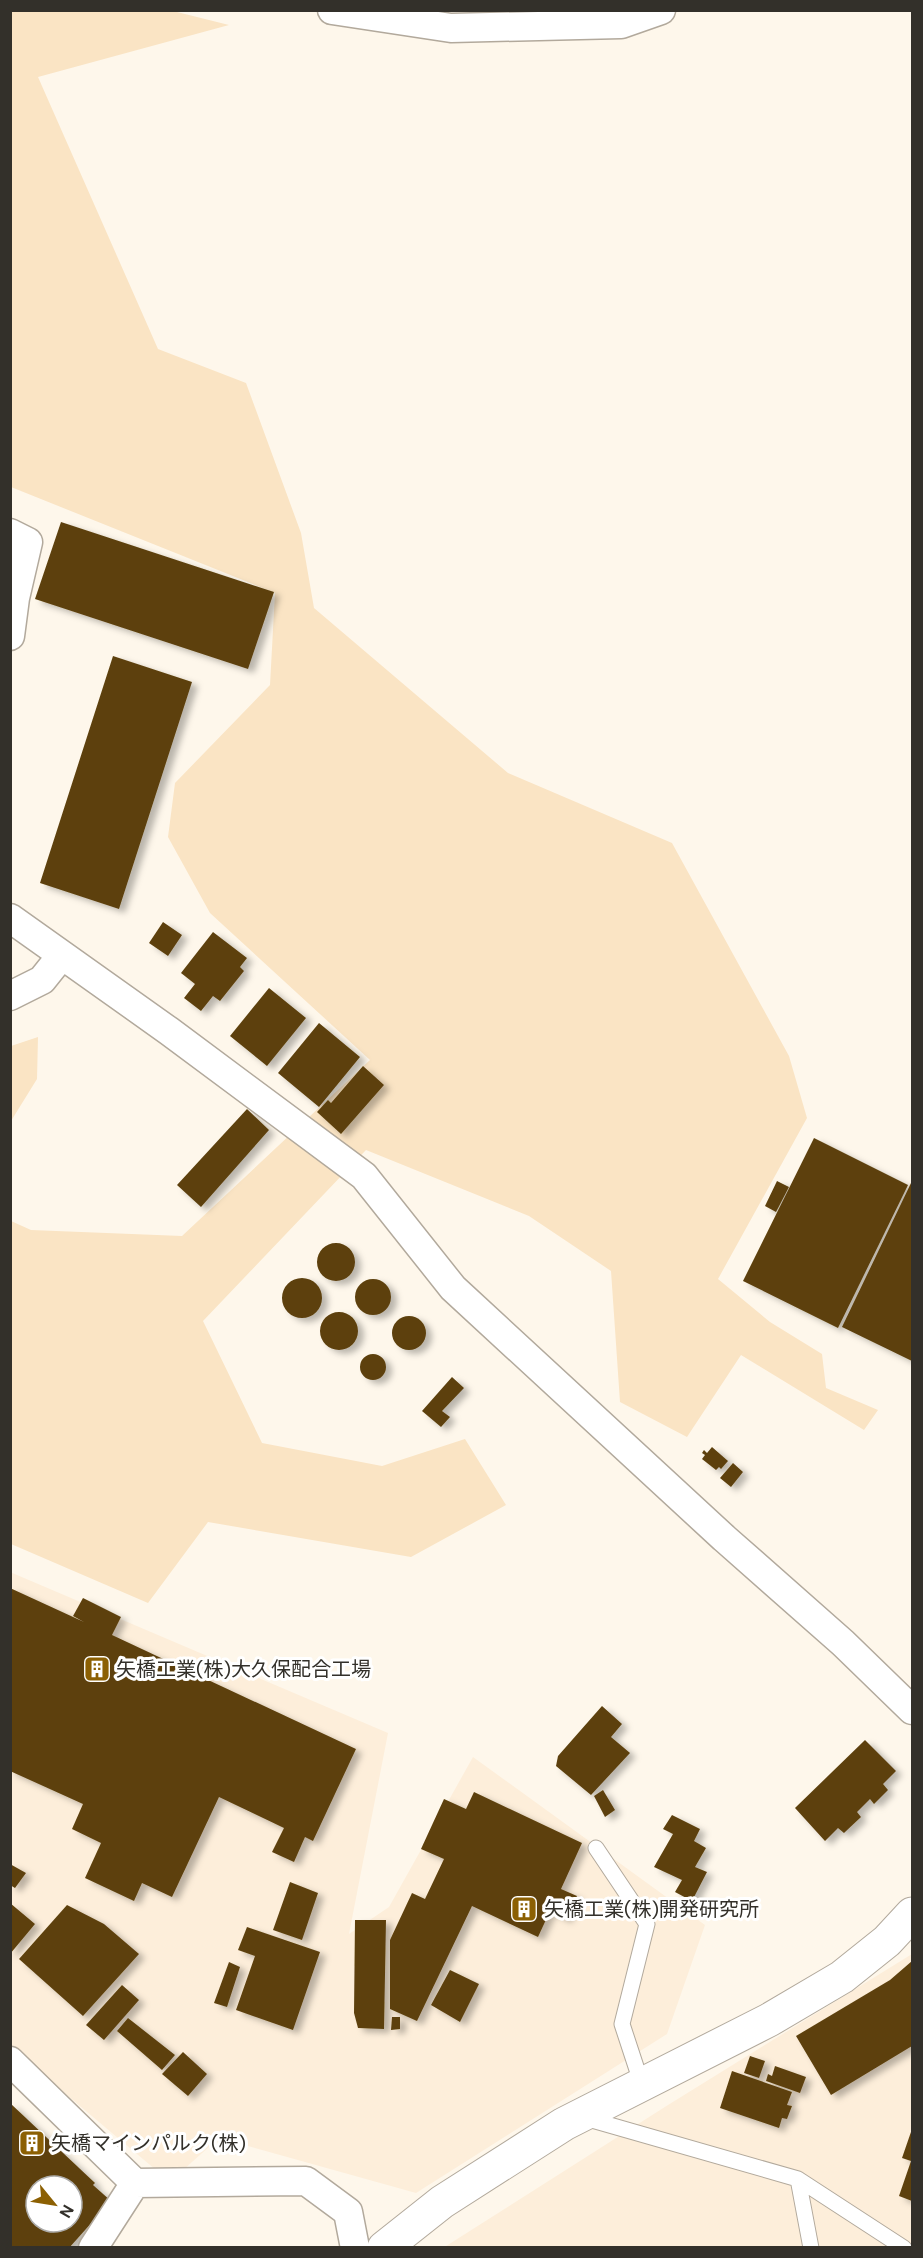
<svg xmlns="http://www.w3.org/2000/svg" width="923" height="2258" font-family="'DM Sans','Noto Sans JP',sans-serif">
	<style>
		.built { fill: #fdeeda }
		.green { fill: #fae4c4 }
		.building { fill: #5d410e; fill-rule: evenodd; filter: url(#shadow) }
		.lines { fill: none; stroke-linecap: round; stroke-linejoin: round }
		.service-casing { stroke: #b2a99c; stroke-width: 17 }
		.minor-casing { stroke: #b2a99c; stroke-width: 31 }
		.tertiary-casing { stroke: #b2a99c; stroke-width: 35 }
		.service { stroke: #fff; stroke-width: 15 }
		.minor { stroke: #fff; stroke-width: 28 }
		.tertiary { stroke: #fff; stroke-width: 33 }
		.labels { text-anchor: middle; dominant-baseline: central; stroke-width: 6; stroke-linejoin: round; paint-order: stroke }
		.poi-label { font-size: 20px; fill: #33302a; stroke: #fff; text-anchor: start }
	</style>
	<defs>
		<filter id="shadow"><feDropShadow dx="6" dy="4" stdDeviation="3" flood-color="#0004"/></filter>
	</defs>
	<rect width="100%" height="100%" fill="#fef7eb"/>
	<!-- built -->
	<path class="built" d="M10,1572L388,1733L349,1934L389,1907L473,1757L705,1925L667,2034L416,2193L219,2138L183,2170H156L11,2048Z
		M912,1954V2247L443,2248L668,2105Z"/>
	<!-- green -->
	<path class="green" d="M11,11H173L229,25L38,77L158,349L246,383L301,533L314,608L508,773L672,843L789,1056L807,1118L718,1279L770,1322L822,1354L826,1388L878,1410L864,1430L741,1355L687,1437L620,1402L611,1271L529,1216L366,1150L203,1321L262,1443L382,1466L465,1439L506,1505L411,1557L208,1522L148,1603L11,1544V1221L31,1230L182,1236L370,1060L210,913L168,837L175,783L270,685L275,593L11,487Z
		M38,1037L37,1079L11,1121V1046Z"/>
	<!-- building -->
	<path class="building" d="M61,522L274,592L248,669L35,599Z
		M113,656L192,682L119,909L40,883Z
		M163,922L182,935L168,956L149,943Z
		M213,932L247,958L240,967L244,971L220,1001L213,996L201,1011L184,998L195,984L181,973Z
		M269,988L306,1018L267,1066L230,1036Z
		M319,1023L360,1057L319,1107L278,1073Z
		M363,1066L384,1085L341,1134L317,1112L328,1100L331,1103Z
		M247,1109L269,1130L201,1207L177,1185Z
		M814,1138L908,1185L838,1328L743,1281Z
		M777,1181L789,1187L776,1212L765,1206Z
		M911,1183L912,1184V1361L842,1327Z
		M317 1262a19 19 0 1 1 38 0a19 19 0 1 1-38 0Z
		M282 1298a20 20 0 1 1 40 0a20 20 0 1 1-40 0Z
		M355 1297a18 18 0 1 1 36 0a18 18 0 1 1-36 0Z
		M320 1331a19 19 0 1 1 38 0a19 19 0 1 1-38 0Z
		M392 1333a17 17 0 1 1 34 0a17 17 0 1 1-34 0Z
		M360 1367a13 13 0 1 1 26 0a13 13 0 1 1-26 0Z
		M452,1377L464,1388L442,1411L450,1417L441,1427L422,1411Z
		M712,1447L728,1461L721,1469L719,1467L716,1470L702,1459L705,1455L702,1453L704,1450L707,1453Z
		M733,1463L743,1472L731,1487L720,1478Z
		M10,1588L84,1622L73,1616L83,1598L121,1617L112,1635L356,1749L313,1841L305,1837L294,1862L272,1852L284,1828L219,1797L172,1897L142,1883L134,1901L85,1878L101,1843L72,1829L83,1804L10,1771Z
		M602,1706L622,1724L611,1737L630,1753L591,1795L556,1766L558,1756Z
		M865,1740L896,1771L883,1784L888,1790L874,1804L870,1799L857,1812L861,1817L844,1833L838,1828L825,1841L795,1808Z
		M603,1790L615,1810L605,1817L594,1796Z
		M474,1792L582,1843L561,1889L577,1896L566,1919L550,1911L538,1937L472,1906L417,2021L390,2009V1940L412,1893L425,1899L444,1859L421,1849L444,1799L466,1809Z
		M672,1815L700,1829L694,1841L706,1848L695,1867L707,1872L692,1901L675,1892L682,1880L654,1867L673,1834L663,1829Z
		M10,1864L26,1873L15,1888L10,1885Z
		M290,1882L318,1893L302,1940L273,1930Z
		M10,1903L35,1924L10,1954Z
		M67,1905L104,1924L139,1954L83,2016L19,1959Z
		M355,1920H386L384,2029L358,2028L354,2013Z
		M247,1927L320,1952L293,2030L236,2010L255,1956L238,1950Z
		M912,1961V2046L831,2095L796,2036L890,1980Z
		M229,1962L240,1967L227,2007L214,2003Z
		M450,1970L479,1984L460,2022L431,2005Z
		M122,1985L139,2000L104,2040L86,2025Z
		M392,2017H400V2029L391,2030Z
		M128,2018L175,2055L162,2070L117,2031Z
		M183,2052L207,2074L188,2096L162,2074Z
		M750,2056L765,2061L759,2078L744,2073Z
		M775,2066L806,2077L800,2093L766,2081L768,2074L772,2076Z
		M732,2071L792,2092L787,2105L792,2106L787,2119L782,2118L779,2128L720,2108Z
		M10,2103L95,2183L93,2185L111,2201L69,2248H10ZM36,2186H72V2222H36Z
		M912,2129V2201L899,2196L911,2161L902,2158Z"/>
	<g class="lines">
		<defs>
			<path id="service" d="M596,1848L647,1924L622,2024L642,2085
				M585,2118L798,2179
				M811,2248L798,2179L904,2248"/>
			<path id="minor" d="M332,10L451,28L621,24L661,10
				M10,533L28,542L15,598L10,636
				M10,918L169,1031L364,1176L453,1288L724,1538L843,1643L912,1710
				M10,996L42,980L62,955
				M10,2061L135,2183L306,2181L348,2212L355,2248
				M93,2248L135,2183"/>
			<path id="tertiary" d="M384,2248L442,2202L564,2124L769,2020L842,1977L887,1941L912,1914"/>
		</defs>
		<!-- service casing -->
		<use href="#service" class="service-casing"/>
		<!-- minor casing -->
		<use href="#minor" class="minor-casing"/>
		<!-- tertiary casing -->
		<use href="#tertiary" class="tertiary-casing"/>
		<!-- service -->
		<use href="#service" class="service"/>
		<!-- minor -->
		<use href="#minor" class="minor"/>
		<!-- tertiary -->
		<use href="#tertiary" class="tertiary"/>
	</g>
	<!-- icons -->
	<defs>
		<symbol id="building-square" viewBox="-11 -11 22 22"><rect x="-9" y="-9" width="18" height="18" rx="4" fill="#8c6003" stroke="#fff"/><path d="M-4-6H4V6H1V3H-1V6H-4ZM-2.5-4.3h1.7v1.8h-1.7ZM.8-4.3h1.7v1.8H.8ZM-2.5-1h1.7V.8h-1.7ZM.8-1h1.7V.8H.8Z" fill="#fff"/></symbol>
	</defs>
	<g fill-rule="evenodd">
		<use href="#building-square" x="82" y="1654" width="30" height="30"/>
		<use href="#building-square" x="509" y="1894" width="30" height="30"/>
		<use href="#building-square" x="17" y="2128" width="30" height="30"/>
	</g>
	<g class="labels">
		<!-- poi labels -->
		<g class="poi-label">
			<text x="116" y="1669">矢橋工業(株)大久保配合工場</text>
			<text x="544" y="1909">矢橋工業(株)開発研究所</text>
			<text x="51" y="2143">矢橋マインパルク(株)</text>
		</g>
	</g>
	<!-- border -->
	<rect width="923" height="2258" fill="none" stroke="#33302a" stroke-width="24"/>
	<!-- north arrow -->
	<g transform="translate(54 2204) rotate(120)"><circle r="28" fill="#ffffff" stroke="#adacaa" stroke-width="1.5"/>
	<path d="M0-4.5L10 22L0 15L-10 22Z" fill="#8c6003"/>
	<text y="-9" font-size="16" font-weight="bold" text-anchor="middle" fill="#33302a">N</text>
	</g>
</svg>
